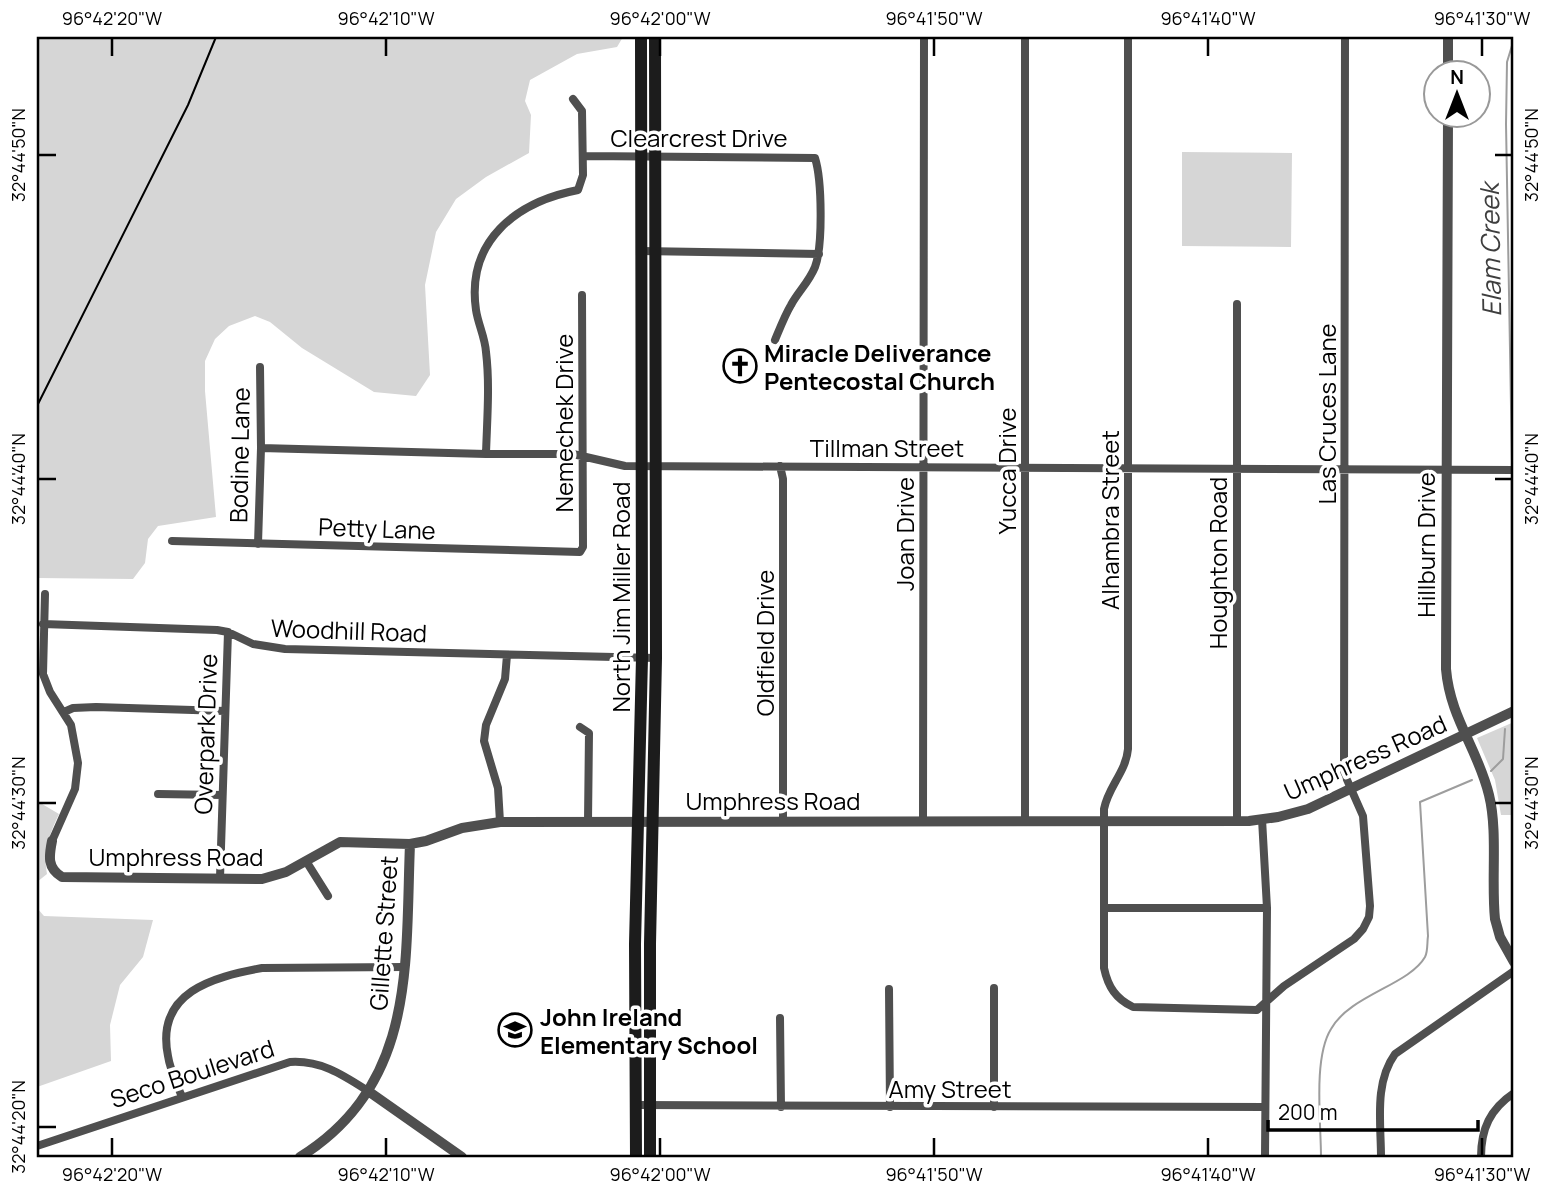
<svg xmlns="http://www.w3.org/2000/svg" width="1551" height="1194" font-family="Manrope,sans-serif">
	<style>
		.green { fill: #d6d6d6 }
		.lines { fill: none; stroke-linecap: round; stroke-linejoin: round }
		.stream { stroke: #9d9d9d; stroke-width: 2 }
		.minor { stroke: #4f4f4f; stroke-width: 8 }
		.tertiary { stroke: #4f4f4f; stroke-width: 10 }
		.secondary { stroke: #1c1c1c; stroke-width: 12 }
		.tram { stroke: #000; stroke-width: 2 }
		.ticks { fill: none; stroke: #000; stroke-width: 2.5 }
		.labels { text-anchor: middle; dominant-baseline: central; stroke-width: 7; stroke-linejoin: round; paint-order: stroke }
		.street-label { font-size: 24px; fill: #000; stroke: #fff }
		.poi-label { font-size: 24px; font-weight: bold; fill: #000; stroke: #fff; text-anchor: start }
		.water-label { font-size: 26px; font-style: italic; fill: #3e3e3e; stroke: #fff }
		.neatline { fill: none; stroke: #000; stroke-width: 2.5 }
		.ticks-label { font-size: 18px; text-anchor: middle; fill: #000 }
	</style>
	<rect width="100%" height="100%" fill="#fff"/>
	<!-- green -->
	<path class="green" d="M37,37H623L617,47L577,54L530,80L525,101L531,115L529,153L486,177L456,199L436,232L425,285L430,375L416,396L374,392L302,348L270,322L255,316L229,326L215,339L205,361V391L216,517L158,526L148,539L145,563L133,579L37,578Z
		M1182,152L1292,153L1291,247L1182,246Z
		M1510,478H1514V698L1512,699Z
		M1514,722V815H1501L1495,780L1477,738Z
		M37,801L59,814C49,835 43,850 47,874L37,882Z
		M37,908L44,916L153,920L143,957L120,985L110,1025L111,1061L37,1087Z"/>
	<g class="lines">
		<!-- stream -->
		<path class="stream" d="M1512,462L1506,124L1507,62L1514,39
			M1512,477L1514,608
			M1491,771L1503,759L1505,729
			M1321,1157C1321,1122 1313,1058 1331,1029C1350,995 1409,985 1425,957C1428,952 1427,942 1428,936L1420,802L1472,780"/>
		<!-- minor -->
		<path class="minor" d="M1025,37V821
			M1128,37V749C1126,772 1108,787 1104,809V968C1108,987 1116,999 1133,1007L1257,1010L1284,986L1354,939L1363,929L1369,917L1370,906L1363,816L1344,773L1345,37
			M583,156L815,158C822,180 823,246 815,267C809,282 798,292 791,305C785,315 780,328 775,340
			M641,251L819,254
			M261,448L486,454H573L625,466L1514,470
			M486,454C487,420 490,385 486,352C485,337 478,324 476,310C466,241 516,202 578,190L583,175L582,111L573,99
			M780,466L783,479V820
			M172,541L580,552L583,547L582,295
			M258,544L261,448L260,367
			M45,594L43,674L50,692L71,725L78,763L75,789L52,841
			M43,624L217,630L228,632L253,644L285,649L656,658
			M64,712L73,708L96,707L225,711
			M580,727L589,733L588,821
			M158,794L222,795
			M1262,819L1267,908L1265,1157
			M923,821L924,37
			M1237,821V304
			M500,822L498,788L484,741L486,725L505,679L507,655
			M306,861L328,896
			M220,878L228,632
			M1104,908H1267
			M889,989L890,1107
			M780,1018L781,1107
			M182,1097C177,1084 170,1070 168,1056C155,992 213,977 262,968L404,967
			M636,1105L1265,1107
			M994,1107V988
			M37,1146L290,1062C321,1060 343,1075 368,1091
			M1381,1157C1381,1123 1374,1083 1395,1054L1514,971
			M1481,1157C1481,1129 1490,1109 1514,1093"/>
		<!-- tertiary -->
		<path class="tertiary" d="M1448,74V37
			M1448,116L1446,669C1450,718 1478,749 1489,795C1498,831 1491,881 1495,919L1500,937L1514,962
			M52,841C49,856 47,868 62,877L262,879L286,872L340,842L410,844L426,841L462,828L500,822L1249,821L1278,817L1308,809L1514,711
			M368,1091L462,1157
			M300,1157C417,1084 405,964 410,844"/>
		<!-- secondary -->
		<path class="secondary" d="M636,1157L635,944L642,658L641,37
			M650,1157V944L656,658L655,37"/>
		<!-- tram -->
		<path class="tram" d="M37,406L188,105L216,37"/>
	</g>
	<!-- ticks -->
	<path class="ticks" d="M112,38V56M386,38V56M660,38V56M934,38V56M1208,38V56M1482,38V56M38,155H56M1495,155H1512M38,479H56M1495,479H1512M38,803H56M1495,803H1512M38,1127H56M112,1138V1156M386,1138V1156M660,1138V1156M934,1138V1156M1208,1138V1156M1482,1138V1156"/>
	<!-- icons -->
	<defs>
		<symbol id="church-ring" viewBox="-11 -11 22 22"><circle r="9.5" fill="#fff" stroke="#000" stroke-width="1.5"/><path d="M-1.2-6h2.4v3.5h3.3v2.4h-3.3V6h-2.4V-.1h-3.3v-2.4h3.3Z" fill="#000"/></symbol>
		<symbol id="school-ring" viewBox="-11 -11 22 22"><circle r="9.5" fill="#fff" stroke="#000" stroke-width="1.5"/><path d="M0-5L7-2L0 1L-7-2ZM-4 1L0 2.5L4 1V4Q0 6-4 4Z" fill="#000"/></symbol>
	</defs>
	<g fill-rule="evenodd">
		<use href="#church-ring" x="721" y="347" width="38" height="38"/>
		<use href="#school-ring" x="496" y="1011" width="38" height="38"/>
	</g>
	<g class="labels">
		<!-- street labels -->
		<g class="street-label">
			<text x="699" y="137">Clearcrest Drive</text>
			<text transform="translate(1326 414) rotate(-90)">Las Cruces Lane</text>
			<text transform="translate(563 423) rotate(-90)">Nemechek Drive</text>
			<text x="887" y="447">Tillman Street</text>
			<text transform="translate(239 455) rotate(-89)">Bodine Lane</text>
			<text transform="translate(1006 471) rotate(-90)">Yucca Drive</text>
			<text transform="translate(1109 520) rotate(-90)">Alhambra Street</text>
			<text transform="translate(377 528) rotate(2)">Petty Lane</text>
			<text transform="translate(904 534) rotate(-90)">Joan Drive</text>
			<text transform="translate(1425 545) rotate(-90)">Hillburn Drive</text>
			<text transform="translate(1217 563) rotate(-90)">Houghton Road</text>
			<text transform="translate(620 597) rotate(-90)">North Jim Miller Road</text>
			<text transform="translate(349 630) rotate(2)">Woodhill Road</text>
			<text transform="translate(764 643) rotate(-90)">Oldfield Drive</text>
			<text transform="translate(205 734) rotate(-88)">Overpark Drive</text>
			<text transform="translate(1365 757) rotate(-24)">Umphress Road</text>
			<text x="773" y="800">Umphress Road</text>
			<text x="176" y="856">Umphress Road</text>
			<text transform="translate(383 933) rotate(-86)">Gillette Street</text>
			<text transform="translate(192 1073) rotate(-18)">Seco Boulevard</text>
			<text x="950" y="1088">Amy Street</text>
		</g>
		<!-- poi labels -->
		<g class="poi-label">
			<text x="764" y="352">Miracle Deliverance<tspan x="764" dy="28">Pentecostal Church</tspan></text>
			<text x="540" y="1016">John Ireland<tspan x="540" dy="28">Elementary School</tspan></text>
		</g>
		<!-- water labels -->
		<g class="water-label">
			<text transform="translate(1490 250) rotate(-91)">Elam Creek</text>
		</g>
	</g>
	<!-- border -->
	<rect width="1551" height="1194" fill="none" stroke="#ffffff" stroke-width="77"/>
	<!-- north arrow -->
	<g transform="translate(1457 94)"><circle r="33" fill="#ffffff" stroke="#999999" stroke-width="2"/>
	<path d="M0-5L12 26L0 18L-12 26Z" fill="#000000"/>
	<text y="-10" font-size="19" font-weight="bold" text-anchor="middle" fill="#000000">N</text>
	</g>
	<!-- scale -->
	<path d="M1268 1120v10h210v-10" fill="none" stroke="#000000" stroke-width="3.5"/>
	<text x="1278" y="1120" font-size="21" fill="#000000" stroke="#ffffff" stroke-width="5" paint-order="stroke">200 m</text>
	<rect x="38" y="38" width="1474" height="1118" class="neatline"/>
	<g class="ticks-label">
		<text x="112" y="25">96°42'20"W</text>
		<text x="386" y="25">96°42'10"W</text>
		<text x="660" y="25">96°42'00"W</text>
		<text x="934" y="25">96°41'50"W</text>
		<text x="1208" y="25">96°41'40"W</text>
		<text x="1482" y="25">96°41'30"W</text>
		<text transform="translate(19 155) rotate(-90)" y="6">32°44'50"N</text>
		<text transform="translate(1532 155) rotate(-90)" y="6">32°44'50"N</text>
		<text transform="translate(19 479) rotate(-90)" y="6">32°44'40"N</text>
		<text transform="translate(1532 479) rotate(-90)" y="6">32°44'40"N</text>
		<text transform="translate(19 803) rotate(-90)" y="6">32°44'30"N</text>
		<text transform="translate(1532 803) rotate(-90)" y="6">32°44'30"N</text>
		<text transform="translate(19 1127) rotate(-90)" y="6">32°44'20"N</text>
		<text x="112" y="1181">96°42'20"W</text>
		<text x="386" y="1181">96°42'10"W</text>
		<text x="660" y="1181">96°42'00"W</text>
		<text x="934" y="1181">96°41'50"W</text>
		<text x="1208" y="1181">96°41'40"W</text>
		<text x="1482" y="1181">96°41'30"W</text>
	</g>
</svg>
